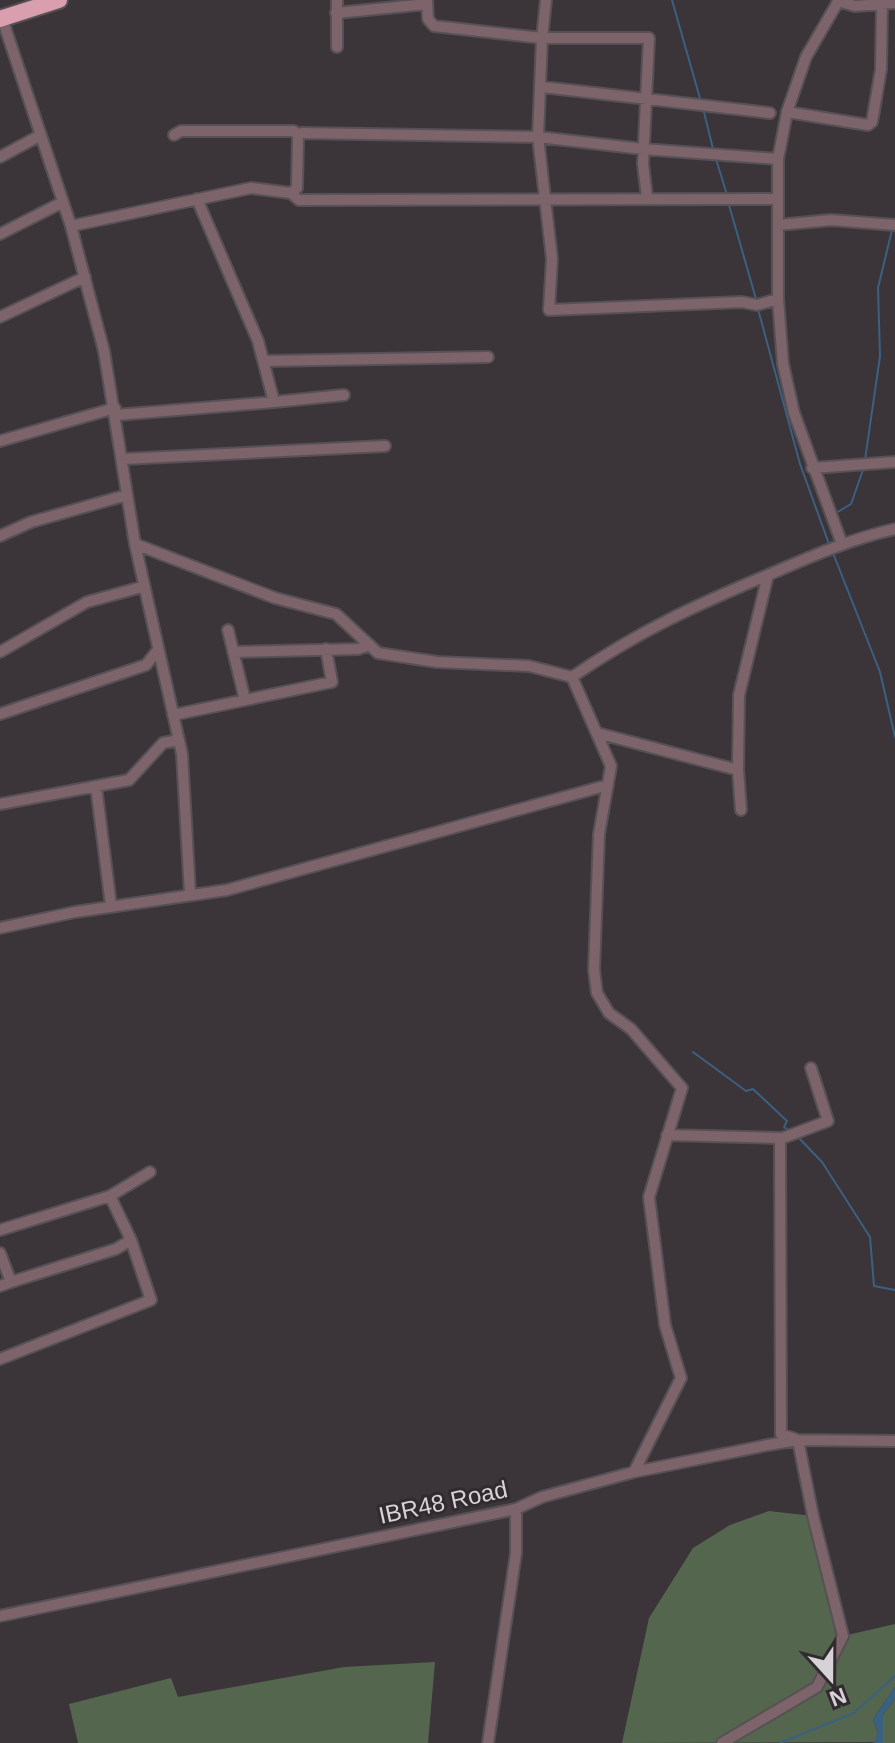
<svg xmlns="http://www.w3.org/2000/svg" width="895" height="1743" font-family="Helvetica,sans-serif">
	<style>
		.green { fill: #54664d }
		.water { fill: #3a6082 }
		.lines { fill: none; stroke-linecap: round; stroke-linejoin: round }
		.stream { stroke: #3a6082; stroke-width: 2 }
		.minor-casing { stroke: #575156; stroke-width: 14 }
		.highway-casing { stroke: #575156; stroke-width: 20 }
		.minor { stroke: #7c646a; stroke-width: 10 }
		.highway { stroke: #d99faf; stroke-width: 16 }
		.labels { text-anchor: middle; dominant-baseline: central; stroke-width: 6; stroke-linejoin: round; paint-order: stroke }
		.street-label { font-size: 24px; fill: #d6d2d5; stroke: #312b30 }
	</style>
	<rect width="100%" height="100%" fill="#3b353a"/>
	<!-- green -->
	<path class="green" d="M769,1511L813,1516L843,1636L895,1624V1687L873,1719L878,1733L875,1742L622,1743L649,1618L693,1548L730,1525Z
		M435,1662L428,1743H78L69,1704L171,1678L178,1697L344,1667Z
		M895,1699V1743H883V1715Z"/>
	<!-- water -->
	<path class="water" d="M895,1687V1699L883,1715V1743H874L878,1733L873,1719Z"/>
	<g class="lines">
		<!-- stream -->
		<path class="stream" d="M672,0L701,102
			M703,108L713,149
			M716,159L727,195
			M729,205L756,299
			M758,309L800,464L829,544
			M865,460L880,356L878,288L892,230
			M836,513L851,504L864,467
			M833,553L880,672L895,737
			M693,1052L746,1091L753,1089L787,1121L784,1127L791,1132
			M799,1138L822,1162L870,1237L874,1286L895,1290
			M780,1743L854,1713L895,1676"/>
		<defs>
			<path id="minor" d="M337,0V47
				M427,0L428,19L434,26L542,38L538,137L552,259L549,310L742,302L757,305L778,299
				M546,0L542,38H649L643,164L647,197
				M839,0L806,57L787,112L778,159V299L783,364L794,413L842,544
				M838,1L855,6L895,3
				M336,13L427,4
				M1,15L71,226L104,351L135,544L275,598L336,614L378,653L437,662L529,666L572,677L611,766L599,834L594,970L597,993L609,1013L631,1029L682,1088L649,1197L665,1325L681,1378L634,1472
				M542,87L770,113
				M787,112L868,125L872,122L881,69L882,5
				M174,135L181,131H294L298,136
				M0,157L41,135
				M291,193L297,188L298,136L302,133L538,137L643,149L778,159
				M778,225L831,220L895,225
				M71,226L251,188L291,193L299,200L777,199
				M0,234L63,202
				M0,317L85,277
				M265,361L488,357
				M274,402L344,395
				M116,415L274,402L258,341L197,199
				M0,441L115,408
				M123,459L385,446
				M812,468L895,462
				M0,536L31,522L127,495
				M135,544L182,754L190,893
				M228,630L245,700
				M0,652L87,602L142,587
				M233,652L358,649L370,645
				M572,677C639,631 694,606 768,575C810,557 850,539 895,529
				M0,714L146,665L157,651
				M173,715L332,682L326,649
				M597,733L738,770
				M96,786L111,906
				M0,804L129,780L163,743L179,740
				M741,810L738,770L739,695L768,575
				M0,928L75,912L227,890L608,785
				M667,1135L780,1138L781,1434L798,1440L813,1516L843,1636L817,1687L722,1743
				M780,1139L828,1121L811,1068
				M0,1230L110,1196L150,1172
				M0,1253L11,1282L0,1286
				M11,1282L116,1249L131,1240L110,1196
				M0,1359L151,1300L131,1240
				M0,1616L516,1509L542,1497L634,1472L768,1445L798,1440L895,1441
				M488,1743L516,1553V1509"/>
			<path id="highway" d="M0,19L59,0"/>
		</defs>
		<!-- minor casing -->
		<use href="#minor" class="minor-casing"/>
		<!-- highway casing -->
		<use href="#highway" class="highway-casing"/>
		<!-- minor -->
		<use href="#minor" class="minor"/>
		<!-- highway -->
		<use href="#highway" class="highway"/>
	</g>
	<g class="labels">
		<!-- street labels -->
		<g class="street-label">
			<text transform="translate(443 1502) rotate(-12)">IBR48 Road</text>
		</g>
	</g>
	<!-- north arrow -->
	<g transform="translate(831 1679) rotate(159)" stroke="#312b30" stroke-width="6" paint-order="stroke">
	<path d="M0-6L14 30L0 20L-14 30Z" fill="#d6d2d5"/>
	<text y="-12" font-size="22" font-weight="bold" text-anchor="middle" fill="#d6d2d5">N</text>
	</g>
</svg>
